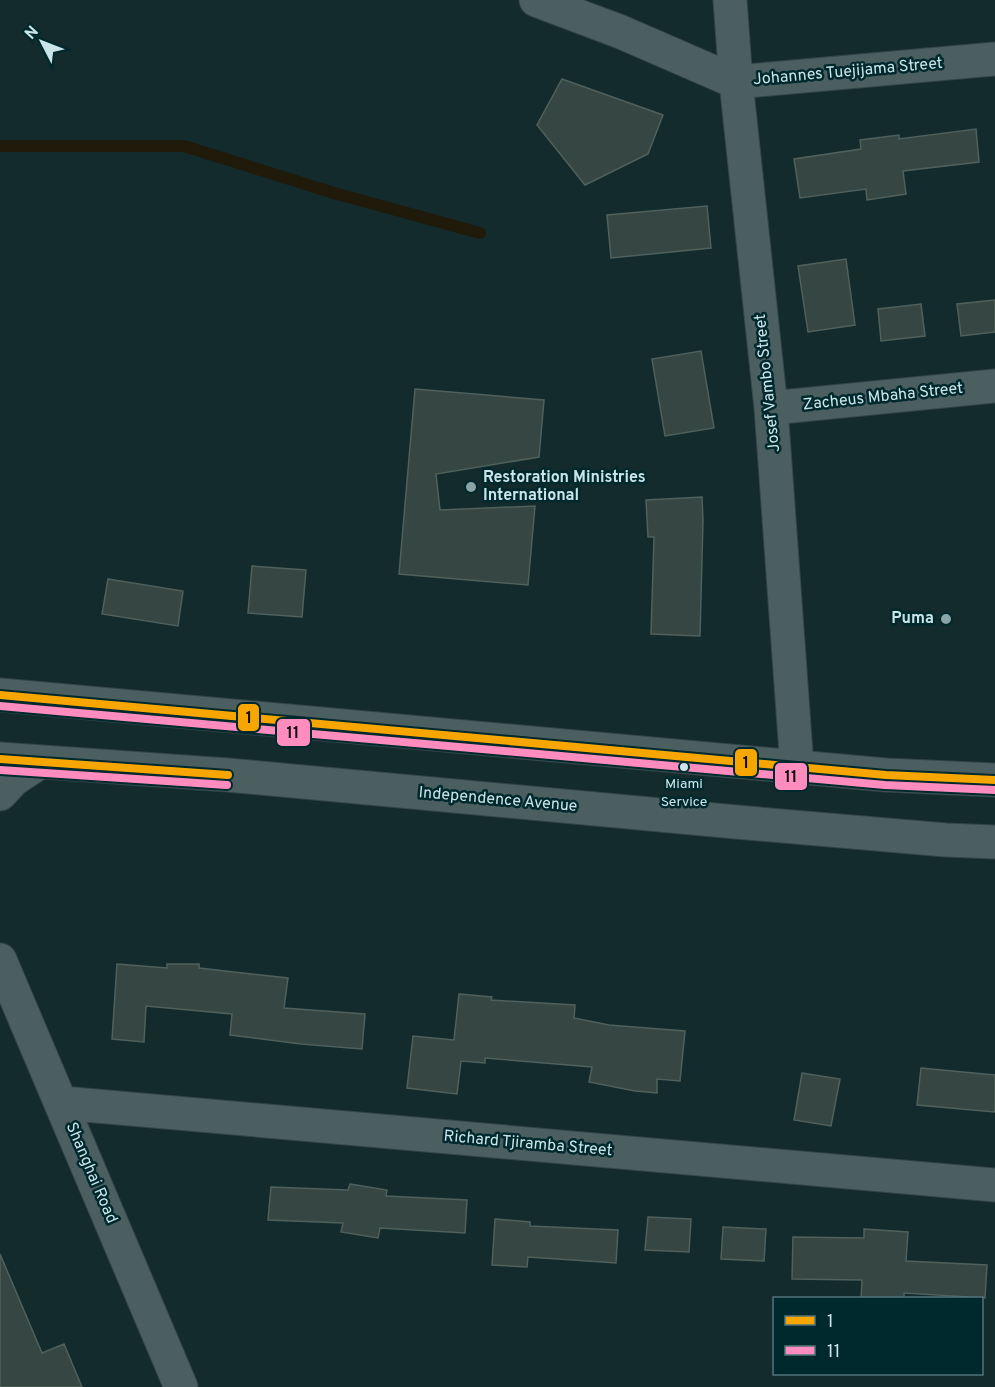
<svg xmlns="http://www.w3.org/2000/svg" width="995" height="1387" font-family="Overpass,sans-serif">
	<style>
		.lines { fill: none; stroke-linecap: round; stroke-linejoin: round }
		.stream { stroke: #1f1a0a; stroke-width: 12 }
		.building { fill: #364643; stroke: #50615c; stroke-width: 1.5 }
		.minor-casing { stroke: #344547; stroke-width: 35 }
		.secondary-casing { stroke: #344547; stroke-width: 35 }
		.minor { stroke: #4b5f61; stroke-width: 33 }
		.secondary { stroke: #4b5f61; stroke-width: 33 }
		.bus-1-casing { stroke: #00292e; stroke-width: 12 }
		.bus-2-casing { stroke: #00292e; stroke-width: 12 }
		.bus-1 { stroke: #f7a600; stroke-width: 8 }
		.bus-2 { stroke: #ff8cbe; stroke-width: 8 }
		.poi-dot { fill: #8aa4a7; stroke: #00292e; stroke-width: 2 }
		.bus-dot { fill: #cae5e9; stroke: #00292e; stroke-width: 2 }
		.labels { text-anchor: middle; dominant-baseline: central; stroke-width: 5; stroke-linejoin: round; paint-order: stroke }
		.bus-label { font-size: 14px; fill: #cae5e9; stroke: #00292e }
		.street-label { font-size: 16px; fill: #cae5e9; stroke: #00292e }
		.poi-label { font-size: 16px; font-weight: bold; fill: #cae5e9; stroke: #00292e; text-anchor: start }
		.line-badge { stroke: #00292e; stroke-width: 2 }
		.pale-badge-label { font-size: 16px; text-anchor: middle; font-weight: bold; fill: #111 }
	</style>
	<rect width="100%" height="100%" fill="#132b2d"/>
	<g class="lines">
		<!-- stream -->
		<path class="stream" d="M0,146H184L334,193L480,233"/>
	</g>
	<!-- building -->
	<path class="building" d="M562,79L663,115L648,154L585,185L537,125Z
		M976,129L979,162L903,171L906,194L867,200L866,189L800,198L794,159L861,149L860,140L899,135V139Z
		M707,206L711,248L611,258L607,215Z
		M846,259L855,325L808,332L798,266Z
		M995,300V332L961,336L957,304Z
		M921,304L925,336L881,341L878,309Z
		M701,351L714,428L665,436L652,359Z
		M415,389L544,400L539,457L436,474L440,510L535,506L528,585L399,574Z
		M702,497L703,520L700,636L651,634L654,537H648L646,500Z
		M252,566L306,570L302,617L248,613Z
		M108,579L183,591L178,626L102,614Z
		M117,964L167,968V964H199V968L288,978L284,1008L365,1014L362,1049L301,1044L230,1035L232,1014L146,1006L144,1042L112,1039Z
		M459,994L492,997L491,1000L575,1005L574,1018L609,1025L685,1031L680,1081L657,1079V1093L635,1091L589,1082L592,1067L485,1058V1063L461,1061L457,1094L407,1088L413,1036L454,1040Z
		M921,1068L995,1075V1112L917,1105Z
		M802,1073L840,1079L831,1126L794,1120Z
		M350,1184L387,1190L386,1196L467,1200L465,1233L380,1228L378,1238L341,1232L343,1223L268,1220L271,1187L348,1190Z
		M648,1217L691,1219L689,1252L645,1250Z
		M495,1219L530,1222V1226L618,1230L616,1263L528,1257L527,1267L492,1265Z
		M723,1227L766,1229L764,1261L721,1259Z
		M864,1229L908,1232L906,1261L987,1265L985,1298L904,1293V1299H861L862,1280L792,1279L793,1237L864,1238Z
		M0,1254L42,1353L64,1344L82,1387H0Z"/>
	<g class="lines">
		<defs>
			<path id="minor" d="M536,0L621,32L736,82L995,59
				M730,0L736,82L771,408L797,767
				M771,408L995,386
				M0,960L181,1387
				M62,1103L995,1185"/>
			<path id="secondary" d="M0,695L886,775L995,780
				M0,759L228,775L736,822L946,840L995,842
				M0,794L13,780L40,762"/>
		</defs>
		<!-- minor casing -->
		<use href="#minor" class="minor-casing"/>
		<!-- secondary casing -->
		<use href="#secondary" class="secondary-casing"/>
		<!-- minor -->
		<use href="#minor" class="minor"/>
		<!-- secondary -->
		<use href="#secondary" class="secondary"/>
		<defs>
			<path id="bus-1" d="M0,695L886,775L995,780
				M0,759L228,775"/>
			<path id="bus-2" d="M0,706L885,785L995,790
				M0,770L227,785"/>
		</defs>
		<!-- bus-1 casing -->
		<use href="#bus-1" class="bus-1-casing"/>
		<!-- bus-2 casing -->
		<use href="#bus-2" class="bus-2-casing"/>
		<!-- bus-1 -->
		<use href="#bus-1" class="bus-1"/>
		<!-- bus-2 -->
		<use href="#bus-2" class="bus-2"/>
	</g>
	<!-- markers -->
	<g class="poi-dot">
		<circle cx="471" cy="487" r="6"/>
		<circle cx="946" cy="619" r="6"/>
	</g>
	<circle class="bus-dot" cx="684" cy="767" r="5"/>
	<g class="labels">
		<!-- bus labels -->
		<g class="bus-label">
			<text x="684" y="784">Miami<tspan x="684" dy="18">Service</tspan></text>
		</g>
		<!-- street labels -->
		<g class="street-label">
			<text transform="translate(848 72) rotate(-5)">Johannes Tuejijama Street</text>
			<text transform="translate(768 383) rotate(-96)">Josef Vambo Street</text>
			<text transform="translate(883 397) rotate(-6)">Zacheus Mbaha Street</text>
			<text transform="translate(498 800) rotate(5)">Independence Avenue</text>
			<text transform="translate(528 1144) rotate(5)">Richard Tjiramba Street</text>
			<text transform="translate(91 1173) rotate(67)">Shanghai Road</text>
		</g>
		<!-- poi labels -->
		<g class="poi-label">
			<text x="483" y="478">Restoration Ministries<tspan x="483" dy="18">International</tspan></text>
			<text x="934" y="619" text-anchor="end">Puma</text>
		</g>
	</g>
	<g class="line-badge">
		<rect x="237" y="703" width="23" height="29" rx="6" fill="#f7a600"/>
		<rect x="276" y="718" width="35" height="29" rx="6" fill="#ff8cbe"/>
		<rect x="734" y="748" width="24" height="29" rx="6" fill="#f7a600"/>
		<rect x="774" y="762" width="34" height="29" rx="6" fill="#ff8cbe"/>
	</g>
	<g class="pale-badge-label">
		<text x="249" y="723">1</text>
		<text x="293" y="738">11</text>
		<text x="746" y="768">1</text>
		<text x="791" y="782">11</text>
	</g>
	<!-- legend -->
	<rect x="773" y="1297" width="210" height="78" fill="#00292e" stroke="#517479" stroke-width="1.5"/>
	<rect x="785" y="1316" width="30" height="9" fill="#f7a600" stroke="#517479" stroke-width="1.5"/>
	<text x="827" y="1327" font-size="18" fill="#cae5e9">1</text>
	<rect x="785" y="1346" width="30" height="9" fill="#ff8cbe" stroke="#517479" stroke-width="1.5"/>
	<text x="827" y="1357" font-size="18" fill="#cae5e9">11</text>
	<!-- north arrow -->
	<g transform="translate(42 42) rotate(312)" stroke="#00292e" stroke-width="4.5" paint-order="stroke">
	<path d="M0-4.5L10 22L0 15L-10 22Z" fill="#cae5e9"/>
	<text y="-9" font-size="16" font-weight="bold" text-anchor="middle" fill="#cae5e9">N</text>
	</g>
</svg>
